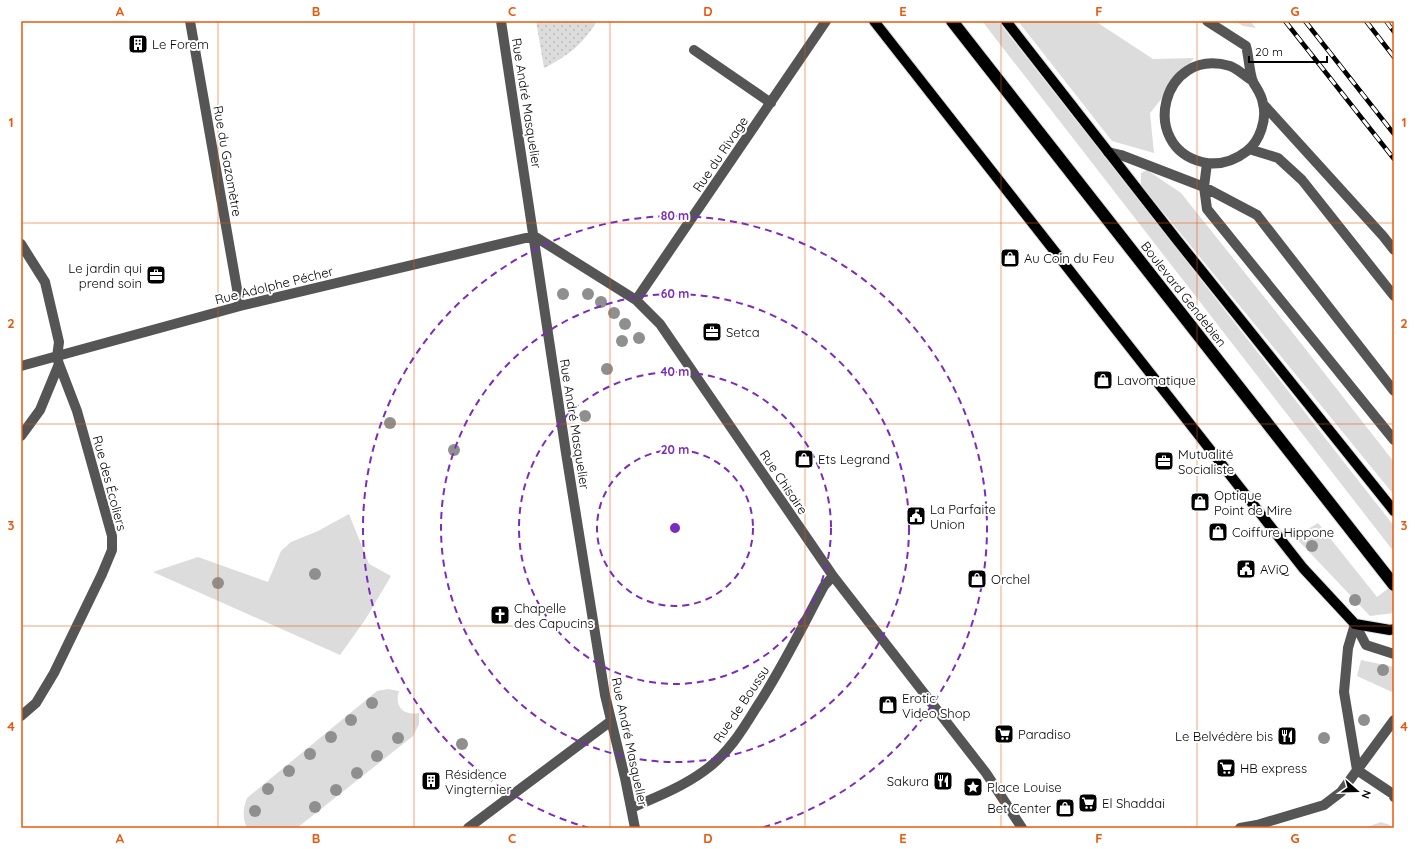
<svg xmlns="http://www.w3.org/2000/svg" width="1415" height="849" font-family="Quicksand,sans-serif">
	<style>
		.grass { fill: #dcdcdc }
		.park { fill: url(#park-dots) }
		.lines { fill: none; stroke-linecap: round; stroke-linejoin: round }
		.major-casing { stroke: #dbdbdb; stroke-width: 12 }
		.highway-casing { stroke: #dbdbdb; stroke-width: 14 }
		.minor { stroke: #555; stroke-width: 10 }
		.major { stroke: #000; stroke-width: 10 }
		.highway { stroke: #000; stroke-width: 12 }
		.rail-casing { stroke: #000; stroke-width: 4.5 }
		.rail { stroke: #fff; stroke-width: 3; stroke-dasharray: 9; stroke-linecap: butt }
		.tree { fill: #8f8f8f }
		.grid { fill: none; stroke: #e8590c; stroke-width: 1; stroke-opacity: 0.55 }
		.ring { fill: none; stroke: #7b2cbf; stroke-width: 2; stroke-dasharray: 7 5 }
		.labels { text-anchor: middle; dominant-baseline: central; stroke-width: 4; stroke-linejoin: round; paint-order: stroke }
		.poi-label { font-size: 13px; fill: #000; stroke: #fff; text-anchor: start }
		.street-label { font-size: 13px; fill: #000; stroke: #fff }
		.centre { fill: #7b2cbf; stroke: #fff; stroke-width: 2 }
		.ring-label { font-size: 12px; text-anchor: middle; font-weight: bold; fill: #7b2cbf; stroke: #fff; stroke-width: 4; stroke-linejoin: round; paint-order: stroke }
		.neatline { fill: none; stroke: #e8590c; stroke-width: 1.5 }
		.grid-label { font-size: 13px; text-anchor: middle; font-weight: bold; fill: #e8590c }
	</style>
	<defs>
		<pattern id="park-dots" width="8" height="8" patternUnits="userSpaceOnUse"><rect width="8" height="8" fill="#dcdcdc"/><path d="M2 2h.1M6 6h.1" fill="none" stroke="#bbb" stroke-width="1.8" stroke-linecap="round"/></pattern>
	</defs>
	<rect width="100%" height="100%" fill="#fff"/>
	<!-- grass -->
	<path class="grass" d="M982,21H998L1394,526V552Z
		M1018,21H1095L1153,59L1194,58L1150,113L1154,153L1112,141Z
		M1235,21H1250L1256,28L1243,26Z
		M1147,170L1181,193L1289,328L1394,462V495L1141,185V173Z
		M349,514L369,564L391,576L365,620L340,655L153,572L198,557L268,582L281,551L291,542L318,531Z
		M1318,523L1377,597L1394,584V613L1370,616L1295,537Z
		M1361,660L1394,667V688L1392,692L1357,676Z
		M388,689L399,691C394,706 403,716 419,713V724L413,736L297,828H247C242,817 243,809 247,798L377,691Z
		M1381,822L1390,825L1391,828H1365Z"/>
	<!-- park -->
	<path class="park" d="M536,21H597C584,43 567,57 544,68Z"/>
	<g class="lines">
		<defs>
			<path id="major" d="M874,21L1303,568L1355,624L1390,630L1394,629
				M1006,21L1177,240L1394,511"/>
			<path id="highway" d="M952,21L1394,585"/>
		</defs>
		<!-- major casing -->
		<use href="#major" class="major-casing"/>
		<!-- highway casing -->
		<use href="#highway" class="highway-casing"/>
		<!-- minor -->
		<path class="minor" d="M190,21L240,306
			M501,21L566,453L605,695L625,778L635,828
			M1207,21L1246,46C1249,57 1249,71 1253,82C1257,89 1262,95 1263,104C1267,119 1260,141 1247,151C1234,161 1219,166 1202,162C1139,147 1161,46 1230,66C1238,69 1246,77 1253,81
			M694,50L771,103
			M1264,105L1383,236L1394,250
			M1249,149L1278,158L1302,180L1394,296
			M1108,152L1121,155L1204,187L1257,215L1394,391
			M1207,163L1204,187L1207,209L1394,440
			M534,236L636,300L660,324L833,576L986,773L1022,828
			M21,244L45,282L59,342L57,357L59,364L77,411L112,536V550L102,574L54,673L36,703L21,716
			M636,300L826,21
			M21,366L240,306L534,236
			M21,436L40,410L59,364
			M1355,624L1348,648L1344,692L1357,770L1393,794L1394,797
			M1355,624L1366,645L1394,654
			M631,808C657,797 682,787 704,771C727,755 742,731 756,708C782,669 802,627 824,586L833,576
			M468,828L611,721
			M1240,828L1257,825L1324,805L1341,792L1394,720"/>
		<!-- major -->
		<use href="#major" class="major"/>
		<!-- highway -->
		<use href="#highway" class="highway"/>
		<defs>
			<path id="rail" d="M1285,21L1394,159
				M1305,21L1394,134
				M1366,21L1394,57
				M1386,21L1394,32"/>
		</defs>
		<!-- rail casing -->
		<use href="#rail" class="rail-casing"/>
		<!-- rail -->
		<use href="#rail" class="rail"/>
	</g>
	<!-- trees -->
	<g class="tree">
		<circle cx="563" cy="294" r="6"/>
		<circle cx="588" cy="294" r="6"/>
		<circle cx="601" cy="302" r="6"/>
		<circle cx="614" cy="313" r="6"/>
		<circle cx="625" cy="324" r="6"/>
		<circle cx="639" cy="338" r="6"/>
		<circle cx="622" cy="341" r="6"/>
		<circle cx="607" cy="369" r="6"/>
		<circle cx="585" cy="416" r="6"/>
		<circle cx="390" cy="423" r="6"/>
		<circle cx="454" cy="450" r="6"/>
		<circle cx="1312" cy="546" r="6"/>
		<circle cx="315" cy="574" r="6"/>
		<circle cx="218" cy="583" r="6"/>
		<circle cx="1355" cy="600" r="6"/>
		<circle cx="1383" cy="670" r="6"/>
		<circle cx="372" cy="703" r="6"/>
		<circle cx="351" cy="720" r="6"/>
		<circle cx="1364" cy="720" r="6"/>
		<circle cx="331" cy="737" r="6"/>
		<circle cx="398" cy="738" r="6"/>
		<circle cx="1324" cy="738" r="6"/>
		<circle cx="462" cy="744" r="6"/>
		<circle cx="310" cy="754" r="6"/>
		<circle cx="377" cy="756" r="6"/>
		<circle cx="289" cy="771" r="6"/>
		<circle cx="357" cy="773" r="6"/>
		<circle cx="268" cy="789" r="6"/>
		<circle cx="336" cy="790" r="6"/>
		<circle cx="315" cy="807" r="6"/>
		<circle cx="255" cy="811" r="6"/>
	</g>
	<!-- grid -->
	<path class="grid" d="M218,21V828M414,21V828M610,21V828M805,21V828M1001,21V828M1197,21V828M21,223H1394M21,424H1394M21,626H1394"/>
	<!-- distance rings -->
	<g class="ring">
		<circle cx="675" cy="528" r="78"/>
		<circle cx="675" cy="528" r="156"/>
		<circle cx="675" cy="528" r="234"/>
		<path d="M589 828A312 312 0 1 1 761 828"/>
	</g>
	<!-- icons -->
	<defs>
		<symbol id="building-square" viewBox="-11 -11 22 22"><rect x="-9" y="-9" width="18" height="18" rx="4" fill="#000" stroke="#fff"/><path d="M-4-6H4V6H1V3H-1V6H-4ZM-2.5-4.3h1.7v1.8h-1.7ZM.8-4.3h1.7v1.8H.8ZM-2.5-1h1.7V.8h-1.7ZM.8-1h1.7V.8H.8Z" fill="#fff"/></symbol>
		<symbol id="shop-square" viewBox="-11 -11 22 22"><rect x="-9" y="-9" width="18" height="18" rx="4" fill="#000" stroke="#fff"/><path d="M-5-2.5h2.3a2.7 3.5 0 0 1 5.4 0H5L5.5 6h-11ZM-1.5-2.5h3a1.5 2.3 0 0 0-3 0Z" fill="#fff"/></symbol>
		<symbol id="office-square" viewBox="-11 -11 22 22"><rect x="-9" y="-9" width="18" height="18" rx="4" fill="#000" stroke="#fff"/><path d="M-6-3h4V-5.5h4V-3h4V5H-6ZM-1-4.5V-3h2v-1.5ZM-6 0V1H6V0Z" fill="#fff"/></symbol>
		<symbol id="civic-square" viewBox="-11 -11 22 22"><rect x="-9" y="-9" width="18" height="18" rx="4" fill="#000" stroke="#fff"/><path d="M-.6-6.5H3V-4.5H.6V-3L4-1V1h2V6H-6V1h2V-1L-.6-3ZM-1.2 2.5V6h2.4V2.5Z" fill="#fff"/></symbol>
		<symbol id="church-square" viewBox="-11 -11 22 22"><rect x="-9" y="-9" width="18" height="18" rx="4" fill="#000" stroke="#fff"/><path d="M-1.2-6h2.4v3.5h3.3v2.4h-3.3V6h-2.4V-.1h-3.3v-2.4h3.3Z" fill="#fff"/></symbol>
		<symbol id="supermarket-square" viewBox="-11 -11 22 22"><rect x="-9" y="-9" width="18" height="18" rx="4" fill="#000" stroke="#fff"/><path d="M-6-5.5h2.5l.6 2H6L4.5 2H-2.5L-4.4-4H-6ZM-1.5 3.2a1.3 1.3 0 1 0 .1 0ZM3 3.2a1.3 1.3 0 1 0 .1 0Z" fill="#fff"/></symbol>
		<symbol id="restaurant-square" viewBox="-11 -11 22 22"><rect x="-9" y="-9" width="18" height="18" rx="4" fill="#000" stroke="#fff"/><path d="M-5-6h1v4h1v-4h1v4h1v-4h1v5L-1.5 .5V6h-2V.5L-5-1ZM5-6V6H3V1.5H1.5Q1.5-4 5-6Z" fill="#fff"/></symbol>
		<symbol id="sight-square" viewBox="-11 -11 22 22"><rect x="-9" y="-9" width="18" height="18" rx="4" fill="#000" stroke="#fff"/><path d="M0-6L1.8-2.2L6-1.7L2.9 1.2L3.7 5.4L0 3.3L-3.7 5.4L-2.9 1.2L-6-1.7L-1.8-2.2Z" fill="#fff"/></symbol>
	</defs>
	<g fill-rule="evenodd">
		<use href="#building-square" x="127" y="33" width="22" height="22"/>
		<use href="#shop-square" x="999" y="247" width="22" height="22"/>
		<use href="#office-square" x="145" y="264" width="22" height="22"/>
		<use href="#office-square" x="701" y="321" width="22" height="22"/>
		<use href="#shop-square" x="1092" y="369" width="22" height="22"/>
		<use href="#shop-square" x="793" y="448" width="22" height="22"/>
		<use href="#office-square" x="1153" y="450" width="22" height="22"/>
		<use href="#shop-square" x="1189" y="491" width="22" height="22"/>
		<use href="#civic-square" x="905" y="505" width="22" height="22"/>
		<use href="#shop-square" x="1207" y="521" width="22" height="22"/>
		<use href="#civic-square" x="1235" y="558" width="22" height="22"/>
		<use href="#shop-square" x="966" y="568" width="22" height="22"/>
		<use href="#church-square" x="489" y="604" width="22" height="22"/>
		<use href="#shop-square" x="877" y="694" width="22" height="22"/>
		<use href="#supermarket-square" x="993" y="723" width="22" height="22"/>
		<use href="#restaurant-square" x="1276" y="725" width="22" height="22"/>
		<use href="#supermarket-square" x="1215" y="757" width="22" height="22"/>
		<use href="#building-square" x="420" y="770" width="22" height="22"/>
		<use href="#restaurant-square" x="932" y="770" width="22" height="22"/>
		<use href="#sight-square" x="962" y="776" width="22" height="22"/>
		<use href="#supermarket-square" x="1077" y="792" width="22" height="22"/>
		<use href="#shop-square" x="1054" y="797" width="22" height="22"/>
	</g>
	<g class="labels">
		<!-- poi labels -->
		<g class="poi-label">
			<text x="152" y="44">Le Forem</text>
			<text x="1024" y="258">Au Coin du Feu</text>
			<text x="142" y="268" text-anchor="end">Le jardin qui<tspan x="142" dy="15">prend soin</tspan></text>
			<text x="726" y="332">Setca</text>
			<text x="1117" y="380">Lavomatique</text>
			<text x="1178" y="454">Mutualité<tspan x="1178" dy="15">Socialiste</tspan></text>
			<text x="818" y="459">Ets Legrand</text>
			<text x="1214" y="495">Optique<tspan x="1214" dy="15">Point de Mire</tspan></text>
			<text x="930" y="509">La Parfaite<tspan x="930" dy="15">Union</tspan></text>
			<text x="1232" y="532">Coiffure Hippone</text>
			<text x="1260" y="569">AViQ</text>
			<text x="991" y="579">Orchel</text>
			<text x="514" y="608">Chapelle<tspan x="514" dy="15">des Capucins</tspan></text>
			<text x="902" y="698">Erotic<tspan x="902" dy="15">Video Shop</tspan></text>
			<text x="1018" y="734">Paradiso</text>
			<text x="1273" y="736" text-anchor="end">Le Belvédère bis</text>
			<text x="1240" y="768">HB express</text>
			<text x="445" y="774">Résidence<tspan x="445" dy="15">Vingternier</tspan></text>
			<text x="929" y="781" text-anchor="end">Sakura</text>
			<text x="987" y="787">Place Louise</text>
			<text x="1102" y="803">El Shaddai</text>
			<text x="1051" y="808" text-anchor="end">Bet Center</text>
		</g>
		<!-- street labels -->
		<g class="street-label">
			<text transform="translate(527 103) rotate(81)">Rue André Masquelier</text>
			<text transform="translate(720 154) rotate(-56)">Rue du Rivage</text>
			<text transform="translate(228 161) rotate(80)">Rue du Gazomètre</text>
			<text transform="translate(274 285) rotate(-14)">Rue Adolphe Pécher</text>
			<text transform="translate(1184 294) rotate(52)">Boulevard Gendebien</text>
			<text transform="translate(575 424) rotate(81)">Rue André Masquelier</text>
			<text transform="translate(784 482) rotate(56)">Rue Chisaire</text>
			<text transform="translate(110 483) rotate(75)">Rue des Écoliers</text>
			<text transform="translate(741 704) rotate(-56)">Rue de Boussu</text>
			<text transform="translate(630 742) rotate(78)">Rue André Masquelier</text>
		</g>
	</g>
	<circle cx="675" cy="528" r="6" class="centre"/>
	<g class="ring-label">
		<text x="675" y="220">80 m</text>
		<text x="675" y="298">60 m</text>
		<text x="675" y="376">40 m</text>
		<text x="675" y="454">20 m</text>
	</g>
	<!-- border -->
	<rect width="1415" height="849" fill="none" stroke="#ffffff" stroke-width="44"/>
	<!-- north arrow -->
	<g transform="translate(1357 791) rotate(110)" stroke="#ffffff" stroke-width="3" paint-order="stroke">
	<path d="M0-3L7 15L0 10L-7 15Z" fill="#000000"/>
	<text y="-6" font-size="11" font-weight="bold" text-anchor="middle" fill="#000000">N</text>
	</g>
	<!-- scale -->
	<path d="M1249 56v6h78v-6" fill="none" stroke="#000000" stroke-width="2"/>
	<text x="1255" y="56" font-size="12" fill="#000000" stroke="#ffffff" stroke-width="3" paint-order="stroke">20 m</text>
	<rect x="22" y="22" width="1371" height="805" class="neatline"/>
	<g class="grid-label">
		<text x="120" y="16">A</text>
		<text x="316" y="16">B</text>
		<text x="512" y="16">C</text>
		<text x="708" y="16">D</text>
		<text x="903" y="16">E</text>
		<text x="1099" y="16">F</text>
		<text x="1295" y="16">G</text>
		<text x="11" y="127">1</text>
		<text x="1404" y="127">1</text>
		<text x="11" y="328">2</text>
		<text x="1404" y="328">2</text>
		<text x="11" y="530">3</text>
		<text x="1404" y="530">3</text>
		<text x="11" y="731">4</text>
		<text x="1404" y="731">4</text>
		<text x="120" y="843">A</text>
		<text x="316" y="843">B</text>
		<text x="512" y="843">C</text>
		<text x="708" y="843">D</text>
		<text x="903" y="843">E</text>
		<text x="1099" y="843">F</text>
		<text x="1295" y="843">G</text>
	</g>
</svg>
